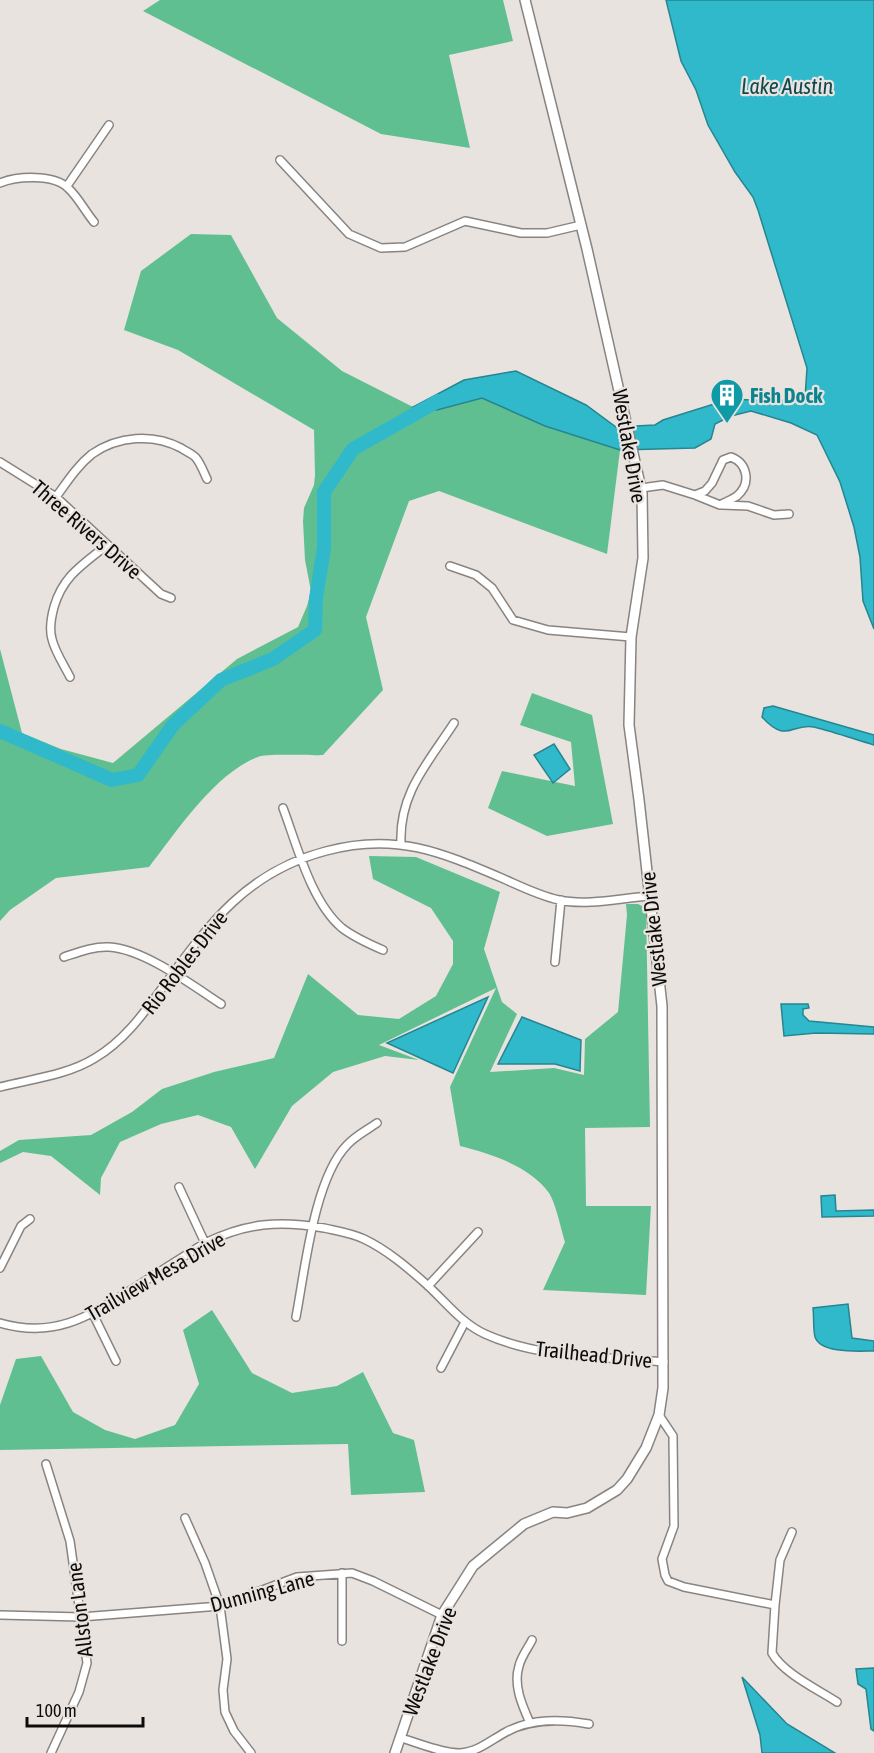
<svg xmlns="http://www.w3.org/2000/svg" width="874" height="1753" font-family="'Asap Condensed',sans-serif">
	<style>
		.forest { fill: #5fbf91 }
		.water { fill: #30b9ca; stroke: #268590; stroke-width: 1.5 }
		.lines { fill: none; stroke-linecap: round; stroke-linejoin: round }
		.river { stroke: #30b9ca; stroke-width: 14 }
		.street-casing { stroke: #898480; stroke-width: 10 }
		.secondary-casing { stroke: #898480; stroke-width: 12 }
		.street { stroke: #fff; stroke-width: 7 }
		.secondary { stroke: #fff; stroke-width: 9 }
		.labels { text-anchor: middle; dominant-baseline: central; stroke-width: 4.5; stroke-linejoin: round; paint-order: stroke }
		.culture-label { font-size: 21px; font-weight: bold; fill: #0d838f; stroke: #e8e3df; text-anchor: start }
		.street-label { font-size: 21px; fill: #0e0c0a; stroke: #e8e3df }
		.water-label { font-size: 22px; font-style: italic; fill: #0f4950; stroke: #e8e3df }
	</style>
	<rect width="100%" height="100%" fill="#e8e3df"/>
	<!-- forest -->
	<path class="forest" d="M160,0H503L513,41L449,55L470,148L381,134L143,11Z
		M191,234L231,235L277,318L342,371L413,407L437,410L482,398L545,426L620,450L607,554L439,491L409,501L366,617L383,690L323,755C310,756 268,753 258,757C215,773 177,831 149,867L56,878L10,910L0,921V649L22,733L61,749L113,763L237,659L298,627L307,606L311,591L305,560L303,521L304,508L314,485L315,475L314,430L178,350L124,330L141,271Z
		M532,693L592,715L613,824L547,836L488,808L502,771L575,786L571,742L520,725Z
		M369,856L416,857L500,892L484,949L502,1002L517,1014L490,1072L554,1068L584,1075L585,1039L618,1012L627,915L626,904H638L646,908L650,1127L585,1128L586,1206H651L646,1295L543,1290L565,1242C561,1229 556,1204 549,1193C530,1166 491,1154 460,1146L450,1087L496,988L379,1045L419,1060L385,1056L333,1072L292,1106L255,1169L231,1127L198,1115L161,1124L120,1142L101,1178L100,1195L51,1156L23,1152L0,1163V1151L19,1140L91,1135L132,1112L162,1089L214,1072L274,1058L308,974L358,1015L399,1019L436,996L453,964V941L431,908L373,879Z
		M212,1310L252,1373L292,1393L337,1386L363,1372L393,1433L414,1440L425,1492L351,1495L348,1444L0,1450V1405L16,1359L41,1356L73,1412L105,1430L135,1439L175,1425L199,1384L183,1330Z"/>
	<!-- water -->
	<path class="water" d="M666,0H874V629L863,601L860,557L854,527L840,482L817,435L791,423L751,411L731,416L715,424L711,439L695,448L620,450L545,426L482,398L437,410L413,407L464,380L516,371L586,405L616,427L655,425L663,420L730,399L777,401L805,398L807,368L758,210L753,197L735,172L708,125L696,90L681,61Z
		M773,706L874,735V745C854,739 834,732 814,727C792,722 787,745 762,717L764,708Z
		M554,744L570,769L553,783L534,755Z
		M488,997L453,1073L387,1043Z
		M781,1004H808L809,1008L803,1009V1015L809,1021L874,1027V1034L816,1033L784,1036Z
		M522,1017L581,1040L580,1071L555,1064H498Z
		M835,1195L836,1211L874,1210V1216L822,1217L821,1196Z
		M848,1304L852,1338L874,1341V1351C859,1351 821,1354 815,1337C813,1329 814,1316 813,1308Z
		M874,1668V1731L871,1729L866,1689L858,1684L856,1669Z
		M742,1677L787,1724L835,1753H762L760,1735Z"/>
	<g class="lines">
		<!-- river -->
		<path class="river" d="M0,731L112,780L138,775L173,725L221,680L273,659L315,630L316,598L324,548V492L353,449L438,401"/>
		<defs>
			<path id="street" d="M280,160L349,234L381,248L405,247L465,221L521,233H547L581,225
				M0,183C17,176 54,174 68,188C78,197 85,211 94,222
				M67,186L109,125
				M0,462L56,497L161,594L171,598
				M641,488L663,485L695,495L705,491L712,483L723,460L731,457C747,463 752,483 737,496C733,499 725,502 720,505L695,495
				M56,497C67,482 77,466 92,454C118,436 153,433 181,448C185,451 193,454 196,458C201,464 204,473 207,479
				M722,505L748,506L774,515L789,514
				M450,566L476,575L492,588L513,620L548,630L631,637
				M70,677C64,665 55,652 52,639C49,629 51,618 54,607C63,576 82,565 107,545
				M283,808C297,845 311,902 342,928C355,938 369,944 383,950
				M401,843C399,793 428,763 454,723
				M64,957C79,952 94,946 109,947C144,949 192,985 221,1004
				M555,962L561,900
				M0,1087C31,1079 68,1075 95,1058C124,1041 144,1013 163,987C209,924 246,872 326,851C395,832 441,852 504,879C522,887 540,896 559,900C588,906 621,898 649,896
				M179,1187L205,1243
				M0,1268L21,1226L30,1219
				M428,1286L478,1232
				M93,1314L116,1361
				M296,1317C305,1270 314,1179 347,1145C355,1136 367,1130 377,1123
				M0,1323C56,1339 89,1316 134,1288C158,1273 181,1258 205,1243C246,1223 279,1220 324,1228C337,1231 351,1233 364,1239C387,1250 407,1267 426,1284C445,1301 461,1323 485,1334C540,1359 604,1356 664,1362
				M441,1368L465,1322
				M659,1415L673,1436L674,1526L662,1559L665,1575L668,1581L684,1587L775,1605
				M46,1464L70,1541L87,1663L79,1692L51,1753
				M185,1518L205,1563L220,1606L227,1659L223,1690L225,1712L234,1731L251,1753
				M792,1532L780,1560L775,1605L772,1653C783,1673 817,1689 837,1702
				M342,1573V1641
				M0,1615L81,1617L220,1606L297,1577L352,1573L373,1581L442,1615
				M530,1723C522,1705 513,1685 519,1666C521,1657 528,1648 532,1640
				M401,1738C419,1743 441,1753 460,1753C478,1752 491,1740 506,1732C532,1718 561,1719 589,1724"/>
			<path id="secondary" d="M395,1753L442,1615L473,1566L524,1524L553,1512L567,1513L587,1508L617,1490L627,1479L646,1448L659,1415L663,1388L662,1006L639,800L629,725L631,637L643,558L642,493L587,249L525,0"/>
		</defs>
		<!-- street casing -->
		<use href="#street" class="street-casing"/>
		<!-- secondary casing -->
		<use href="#secondary" class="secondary-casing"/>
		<!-- street -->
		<use href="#street" class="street"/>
		<!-- secondary -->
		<use href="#secondary" class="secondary"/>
	</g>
	<!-- icons -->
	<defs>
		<symbol id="building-pin" viewBox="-11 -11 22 30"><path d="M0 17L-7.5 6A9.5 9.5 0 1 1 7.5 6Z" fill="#0f9aa8" stroke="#e8e3df"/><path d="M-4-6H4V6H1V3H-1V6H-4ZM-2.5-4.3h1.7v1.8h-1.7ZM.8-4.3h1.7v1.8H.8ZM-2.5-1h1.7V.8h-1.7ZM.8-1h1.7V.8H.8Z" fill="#fff"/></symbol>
	</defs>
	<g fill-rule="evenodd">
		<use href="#building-pin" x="708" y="376" width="38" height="52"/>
	</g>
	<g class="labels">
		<!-- culture labels -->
		<g class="culture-label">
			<text x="750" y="395">Fish Dock</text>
		</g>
		<!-- street labels -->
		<g class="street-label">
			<text transform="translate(630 446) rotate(80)">Westlake Drive</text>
			<text transform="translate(87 529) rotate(41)">Three Rivers Drive</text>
			<text transform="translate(653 929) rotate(-96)">Westlake Drive</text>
			<text transform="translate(184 962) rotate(-52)">Rio Robles Drive</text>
			<text transform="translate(155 1276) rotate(-30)">Trailview Mesa Drive</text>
			<text transform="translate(594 1354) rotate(6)">Trailhead Drive</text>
			<text transform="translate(262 1591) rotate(-15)">Dunning Lane</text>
			<text transform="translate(79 1610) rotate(-97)">Allston Lane</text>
			<text transform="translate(429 1661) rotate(-69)">Westlake Drive</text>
		</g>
		<!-- water labels -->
		<g class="water-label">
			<text x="787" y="86">Lake Austin</text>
		</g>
	</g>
	<!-- scale -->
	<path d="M27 1717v9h116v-9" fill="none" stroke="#0e0c0a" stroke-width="3"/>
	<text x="36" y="1717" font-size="18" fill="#0e0c0a" stroke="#e8e3df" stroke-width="4.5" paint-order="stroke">100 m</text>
</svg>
